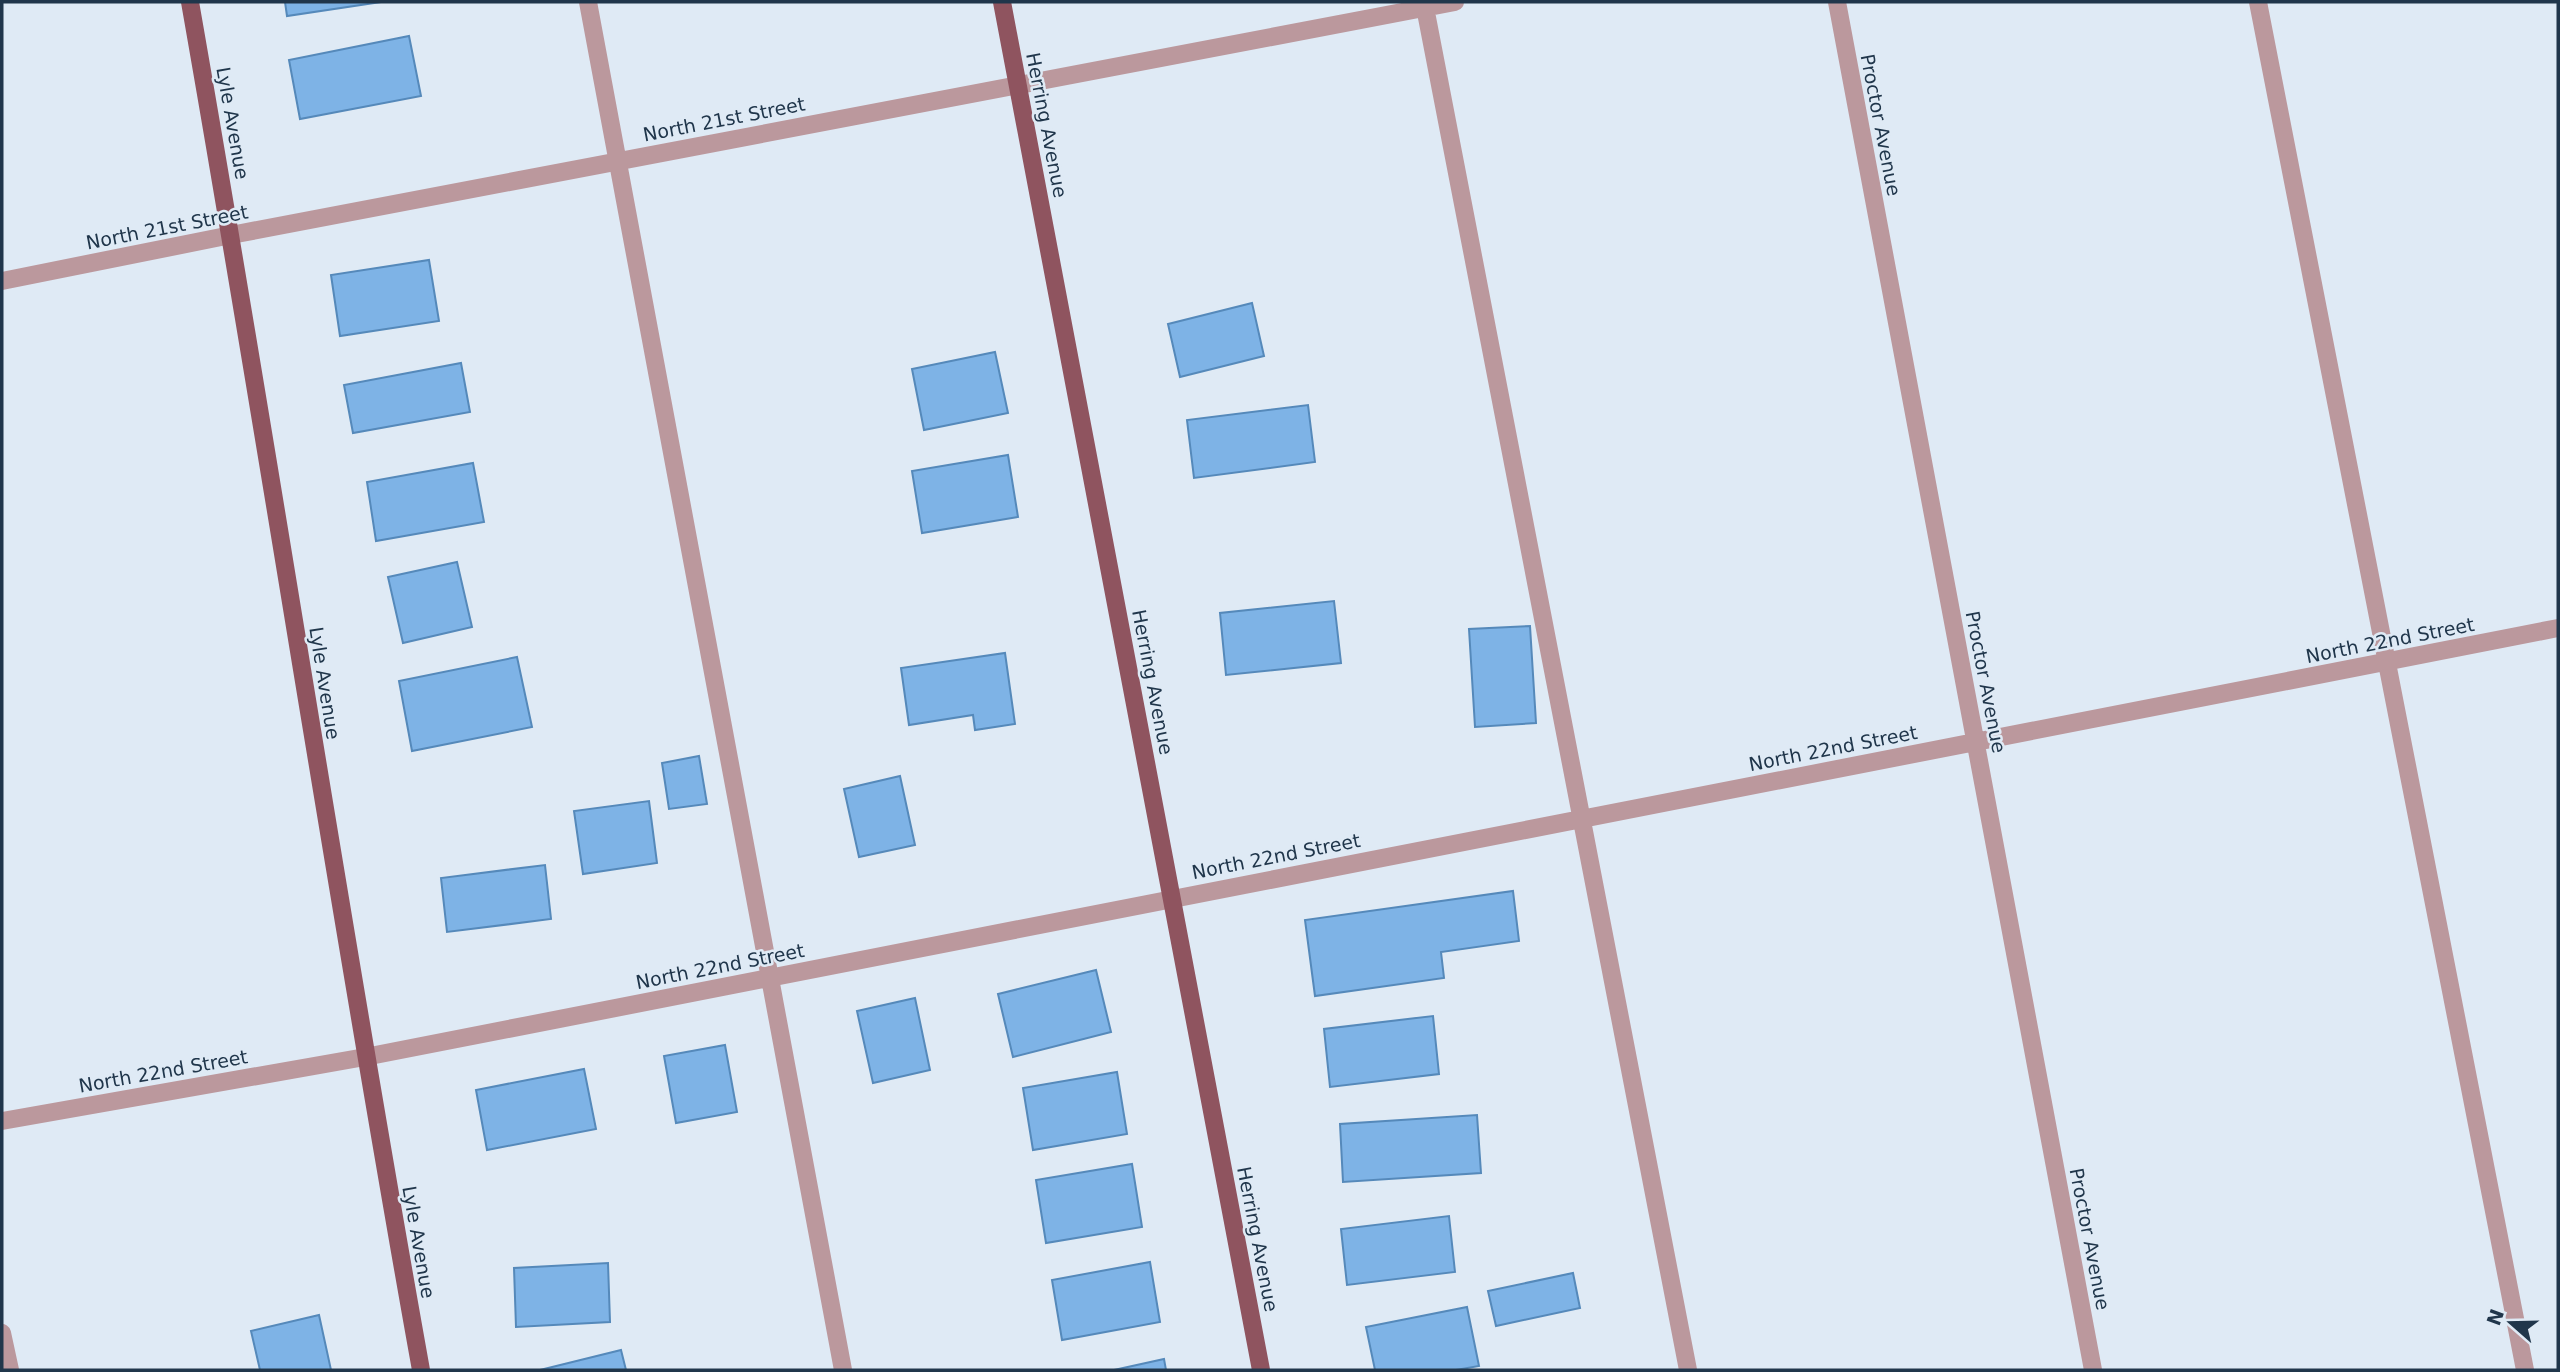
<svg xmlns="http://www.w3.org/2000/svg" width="2560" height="1372" font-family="'DejaVu Sans',sans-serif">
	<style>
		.building { fill: #7eb3e6; stroke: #5589ba; stroke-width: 2 }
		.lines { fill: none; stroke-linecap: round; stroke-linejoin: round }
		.minor { stroke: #bb989d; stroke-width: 18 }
		.major { stroke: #8f545f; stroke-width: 18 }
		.labels { text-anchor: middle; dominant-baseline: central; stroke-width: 5; stroke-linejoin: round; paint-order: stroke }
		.street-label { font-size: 19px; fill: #20364b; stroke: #dfeaf5 }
	</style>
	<rect width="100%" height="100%" fill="#dfeaf5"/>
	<!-- building -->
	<path class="building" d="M285,2H381L287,16Z
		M409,36L421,96L300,119L289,60Z
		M429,260L439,321L340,336L331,275Z
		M1252,303L1264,356L1180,377L1168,324Z
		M995,352L1008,413L924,430L912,369Z
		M461,363L470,412L353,433L344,385Z
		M1308,405L1315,462L1194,478L1187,420Z
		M1008,455L1018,517L922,533L912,471Z
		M473,463L484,522L376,541L367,482Z
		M457,562L472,627L403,643L388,577Z
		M1334,601L1341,663L1226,675L1220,613Z
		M1530,626L1536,723L1475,727L1469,629Z
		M1005,653L1015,724L975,730L973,715L909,725L901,668Z
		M517,657L532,727L412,751L399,681Z
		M699,756L707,804L669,809L662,763Z
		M900,776L915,845L859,857L844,789Z
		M649,801L657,863L583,874L574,811Z
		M545,865L551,919L447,932L441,878Z
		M1513,891L1519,941L1441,952L1444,978L1315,996L1305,920Z
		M1096,970L1111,1032L1013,1057L998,994Z
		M915,998L930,1070L873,1083L857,1011Z
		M1433,1016L1439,1074L1330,1087L1324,1029Z
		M725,1045L737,1112L676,1123L664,1056Z
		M584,1069L596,1129L487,1150L476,1090Z
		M1117,1072L1127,1134L1033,1150L1023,1088Z
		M1477,1115L1481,1173L1343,1182L1340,1124Z
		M1132,1164L1142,1227L1046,1243L1036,1180Z
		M1449,1216L1455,1272L1347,1285L1341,1229Z
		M1150,1262L1160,1322L1062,1340L1052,1280Z
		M608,1263L610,1322L516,1327L514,1268Z
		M1573,1273L1580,1308L1496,1326L1488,1291Z
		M1467,1307L1479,1366L1456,1370H1375L1366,1327Z
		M319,1315L331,1370H260L251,1331Z
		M621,1350L626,1370H540Z
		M1164,1359L1166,1370H1114Z"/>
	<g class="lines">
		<!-- minor -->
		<path class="minor" d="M588,2L843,1370
			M1424,2L1688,1370
			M1837,2L2093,1370
			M2258,2L2525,1370
			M2,281L231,235L1455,2
			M2,1121L365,1057L2558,628
			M2,1333L10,1370"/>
		<!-- major -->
		<path class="major" d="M190,2C270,457 339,915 421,1370
			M1002,2L1261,1370"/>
	</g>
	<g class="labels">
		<!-- street labels -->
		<g class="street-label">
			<text transform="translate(724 119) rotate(-11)">North 21st Street</text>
			<text transform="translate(233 123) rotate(80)">Lyle Avenue</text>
			<text transform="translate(1047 125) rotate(79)">Herring Avenue</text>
			<text transform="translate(1881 125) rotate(79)">Proctor Avenue</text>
			<text transform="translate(167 227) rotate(-11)">North 21st Street</text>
			<text transform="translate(2390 640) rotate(-11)">North 22nd Street</text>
			<text transform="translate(1153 682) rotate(79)">Herring Avenue</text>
			<text transform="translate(1986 682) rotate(79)">Proctor Avenue</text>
			<text transform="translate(325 683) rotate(81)">Lyle Avenue</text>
			<text transform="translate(1833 748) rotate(-11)">North 22nd Street</text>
			<text transform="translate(1276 856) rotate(-11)">North 22nd Street</text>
			<text transform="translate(720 966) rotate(-11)">North 22nd Street</text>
			<text transform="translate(163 1071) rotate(-10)">North 22nd Street</text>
			<text transform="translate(1258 1239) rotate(79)">Herring Avenue</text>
			<text transform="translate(2090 1239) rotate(79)">Proctor Avenue</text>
			<text transform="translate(419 1242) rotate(80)">Lyle Avenue</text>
		</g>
	</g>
	<!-- border -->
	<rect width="2560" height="1372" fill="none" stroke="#20364b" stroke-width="7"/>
	<!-- north arrow -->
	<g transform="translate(2511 1323) rotate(290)" stroke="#dfeaf5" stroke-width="5" paint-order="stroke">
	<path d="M0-5L12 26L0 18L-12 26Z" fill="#20364b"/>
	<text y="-10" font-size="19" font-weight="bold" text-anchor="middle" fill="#20364b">N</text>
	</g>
</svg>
